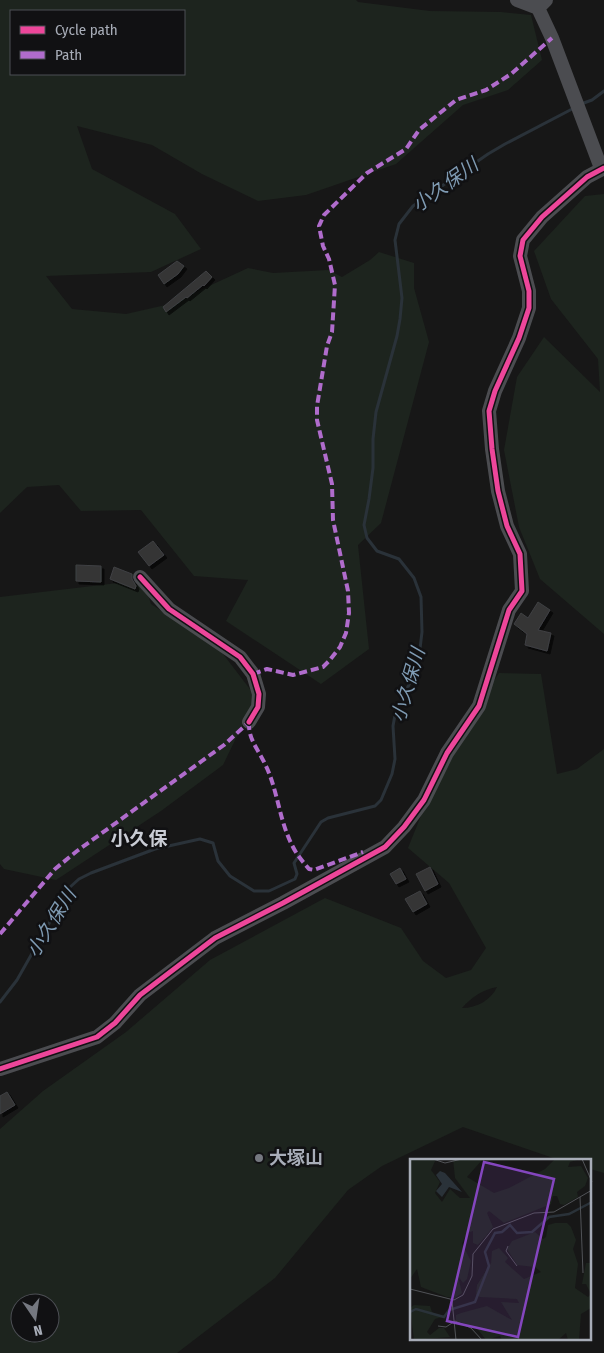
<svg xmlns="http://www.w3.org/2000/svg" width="604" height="1353" font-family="'Fira Sans Condensed','Noto Sans JP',sans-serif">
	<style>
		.green { fill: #1d241e; fill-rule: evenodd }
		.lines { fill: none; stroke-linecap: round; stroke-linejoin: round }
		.stream { stroke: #2a3239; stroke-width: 3 }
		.building { fill: #353536; stroke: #3f4043; filter: url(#shadow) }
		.minor { stroke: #4b4c50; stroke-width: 14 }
		.quiet { stroke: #b06ccc; stroke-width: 4; stroke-dasharray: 8 4; stroke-linecap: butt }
		.cycleway-casing { stroke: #111113; stroke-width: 8 }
		.cycleway { stroke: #ed469a; stroke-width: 5 }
		.poi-dot { fill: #757880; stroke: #111113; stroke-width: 2 }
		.labels { text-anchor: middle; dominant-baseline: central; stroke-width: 5; stroke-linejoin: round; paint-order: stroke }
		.poi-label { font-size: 18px; font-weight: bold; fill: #a8adb8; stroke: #111113; text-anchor: start }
		.water-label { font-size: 19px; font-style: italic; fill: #7f9bb3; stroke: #111113 }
		.neighbourhood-label { font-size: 19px; font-weight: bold; fill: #c9ccd4; stroke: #111113 }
		.inset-river { fill: none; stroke: #2a3239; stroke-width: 2.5 }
		.inset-road { fill: none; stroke: #515357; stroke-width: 1 }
		.view { fill: #8446be; fill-opacity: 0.15; stroke: #8446be; stroke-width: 2.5 }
		.inset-edge { fill: none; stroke: #a8adb8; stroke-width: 2.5 }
	</style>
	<defs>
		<filter id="shadow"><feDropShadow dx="3" dy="3" stdDeviation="0" flood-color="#0009"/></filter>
	</defs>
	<rect width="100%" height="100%" fill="#171717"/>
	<!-- green -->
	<path class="green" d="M0,0H356L358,2L430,11L501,12L531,15L542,60L508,90L463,105L396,164L306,195L258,201L202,174L152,145L77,126L92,169L175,214L201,249L151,272L46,276L72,309L126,314L170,304L248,268L273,273L328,270L342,277L370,260L379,252L414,263V288L429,342L381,523L358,545L369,649L321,684L226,621L248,580L194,576L141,510L81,511L59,485L27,487L0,513ZM11,11H184V74H11Z
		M604,194V634L540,579L519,527L504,450L517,377L544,337L600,392L598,359L551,299L534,251L585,196Z
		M143,580L151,604L220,650L256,697L223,765L161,811L56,880L4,869L0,864V597Z
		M499,673L541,674L557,774L577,769L604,749V1173L590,1169V1160H559L463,1127L382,1166L348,1190L275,1278L177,1353H0V1129L43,1091L126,1032L210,960L325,898L401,928L423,961L446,978L471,970L486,948L449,883L408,848L443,761ZM497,987C491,1000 477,1008 462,1008C472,997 482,990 497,987ZM20,1303H50V1333H20Z"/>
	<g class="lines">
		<!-- stream -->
		<path class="stream" d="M581,104L592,100L604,91
			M0,1002L17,980L69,888L79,879L91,873L155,849L200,839L213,843L218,861L230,876L254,891H269L295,879L297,874L294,863L321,822L328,818L375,806L381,800L392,774L395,759L393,726L395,715L418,665L422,632L421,597L414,578L399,559L377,551L367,538L364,525L369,499L373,468V439L376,412L397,336L400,319L402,298L395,240L399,224L413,206L488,154L505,144L574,108"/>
	</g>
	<!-- building -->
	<path class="building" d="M177,261L184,266L178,274L164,284L158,275Z
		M206,271L212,277L204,286L203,285L187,298L186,297L166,312L163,307Z
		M153,541L164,555L149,566L138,552Z
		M76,565L101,566V582L76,581Z
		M114,567L132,574V579L136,586L135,589L110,579Z
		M538,602L550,610L538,630L551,633L547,651L525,645L527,634L514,624L521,613L528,618Z
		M430,867L438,884L425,891L416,874Z
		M400,868L406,879L396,884L390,874Z
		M420,891L427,904L413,912L405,899Z
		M7,1092L15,1105L0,1114V1096Z"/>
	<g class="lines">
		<!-- minor -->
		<path class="minor" d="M517,0L538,8L546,0
			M532,0L538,8L552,38L601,168
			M140,577L169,609L240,657L253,674L259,694L258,707L249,722
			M0,1069L97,1037L115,1023L140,995L215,938L283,903L385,847L404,827L424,800L447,753L479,706L509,610L522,591L520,554L507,526L498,491L492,449L489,411L495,391L519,338L529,308V291L520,256L523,240L542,217L587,177L604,168"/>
		<!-- quiet -->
		<path class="quiet" d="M253,674L267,669L293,675L323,667L329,661L340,647L346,633L349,613L348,591L333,520L332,484L317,420V406L327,346L332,332L335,285L329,259L323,246L319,226L324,215L367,173L406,149L419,130L456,100L486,90L511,74L552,38
			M249,722C248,739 258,749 265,764C278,790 279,821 293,847C297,855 303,862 309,869L314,870L363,852
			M0,934L55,869L77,851L224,745L249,722"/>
		<defs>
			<path id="cycleway" d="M140,577L169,609L240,657L253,674L259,694L258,707L249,722
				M0,1069L97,1037L115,1023L140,995L215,938L283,903L385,847L404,827L424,800L447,753L479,706L509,610L522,591L520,554L507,526L498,491L492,449L489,411L495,391L519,338L529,308V291L520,256L523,240L542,217L587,177L604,168"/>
		</defs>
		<!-- cycleway casing -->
		<use href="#cycleway" class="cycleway-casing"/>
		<!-- cycleway -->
		<use href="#cycleway" class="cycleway"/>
	</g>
	<!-- markers -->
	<circle class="poi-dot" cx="259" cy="1158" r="5"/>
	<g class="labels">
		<!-- poi labels -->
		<g class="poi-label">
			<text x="269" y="1158">大塚山</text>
		</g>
		<!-- water labels -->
		<g class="water-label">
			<text transform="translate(445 185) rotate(-36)">小久保川</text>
			<text transform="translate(408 685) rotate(-74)">小久保川</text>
			<text transform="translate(51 923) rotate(-58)">小久保川</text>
		</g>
		<!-- neighbourhood labels -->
		<g class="neighbourhood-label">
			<text x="139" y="838">小久保</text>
		</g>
	</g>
	<!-- overview -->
	<g transform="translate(410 1159)">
		<rect width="181" height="181" fill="#171717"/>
		<path d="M0,0H26L21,11L30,23L25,34L32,43L40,30L50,39H60L45,19L43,0H73L57,18L84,34L99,29L135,10L145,0H171L160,3L158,8L171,7L178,19L175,27L167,33L168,38L154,46L150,45L147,37H143L141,45L94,64L79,52L77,54L83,68L76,77L68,86L63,84V72L57,74L54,80L52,85L61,102L57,120L53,124L48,117L52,134L45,139L37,138L11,128L7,110L0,120ZM145,64H157L161,68L166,81L163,90L168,105L165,129L178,138L181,135V149L171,155L169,181H158L156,174L148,181H92L90,177L76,181L66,168L46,162V156L51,154L77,147L102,161L91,143L109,144L107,140L70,138L66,136L67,126L81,104L82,92L89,89L98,99L95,103L114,120L131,113L125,108L107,106L97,90L102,82L125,73L133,80L136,78L138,66ZM176,104H181V135L176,125H172ZM4,146L20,147L22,153L32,158L25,160L17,173L20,176L29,169H34L40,178L4,181L0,149Z" fill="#1d241e"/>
		<path d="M30,12L35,14L52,33L39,28L32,38L26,32L32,25L26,16Z" fill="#2a3239"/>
		<path class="inset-river" d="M0,153L6,150L34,158L39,151L65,143L79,107L75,93L85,74L92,73L100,66L107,74L122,73L139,58L159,55L182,43"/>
		<path class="inset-road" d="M23,0L35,4L52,0M172,0L182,23M170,38L173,114M98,87L96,92L107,107M0,130L44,141L53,136L62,117L63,95L83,70L124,54L144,53L182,31M42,142L46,181M28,167L36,168L45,162L61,169L72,181"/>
		<path class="view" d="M74,3L144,20L108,178L37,162Z"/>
		<rect width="181" height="181" class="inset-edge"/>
	</g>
	<!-- legend -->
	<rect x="10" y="10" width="175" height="65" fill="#111113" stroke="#4d4f55"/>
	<rect x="20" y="26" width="25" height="8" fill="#ed469a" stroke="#4d4f55"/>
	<text x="55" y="35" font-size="15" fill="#a8adb8">Cycle path</text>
	<rect x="20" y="51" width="25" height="8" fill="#b06ccc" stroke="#4d4f55"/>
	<text x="55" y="60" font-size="15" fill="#a8adb8">Path</text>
	<!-- north arrow -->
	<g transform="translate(35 1318) rotate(167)"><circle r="24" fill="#111113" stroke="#4d4f55"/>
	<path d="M0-4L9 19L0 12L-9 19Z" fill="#757880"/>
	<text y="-8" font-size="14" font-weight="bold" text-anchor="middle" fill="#a8adb8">N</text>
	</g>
</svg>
